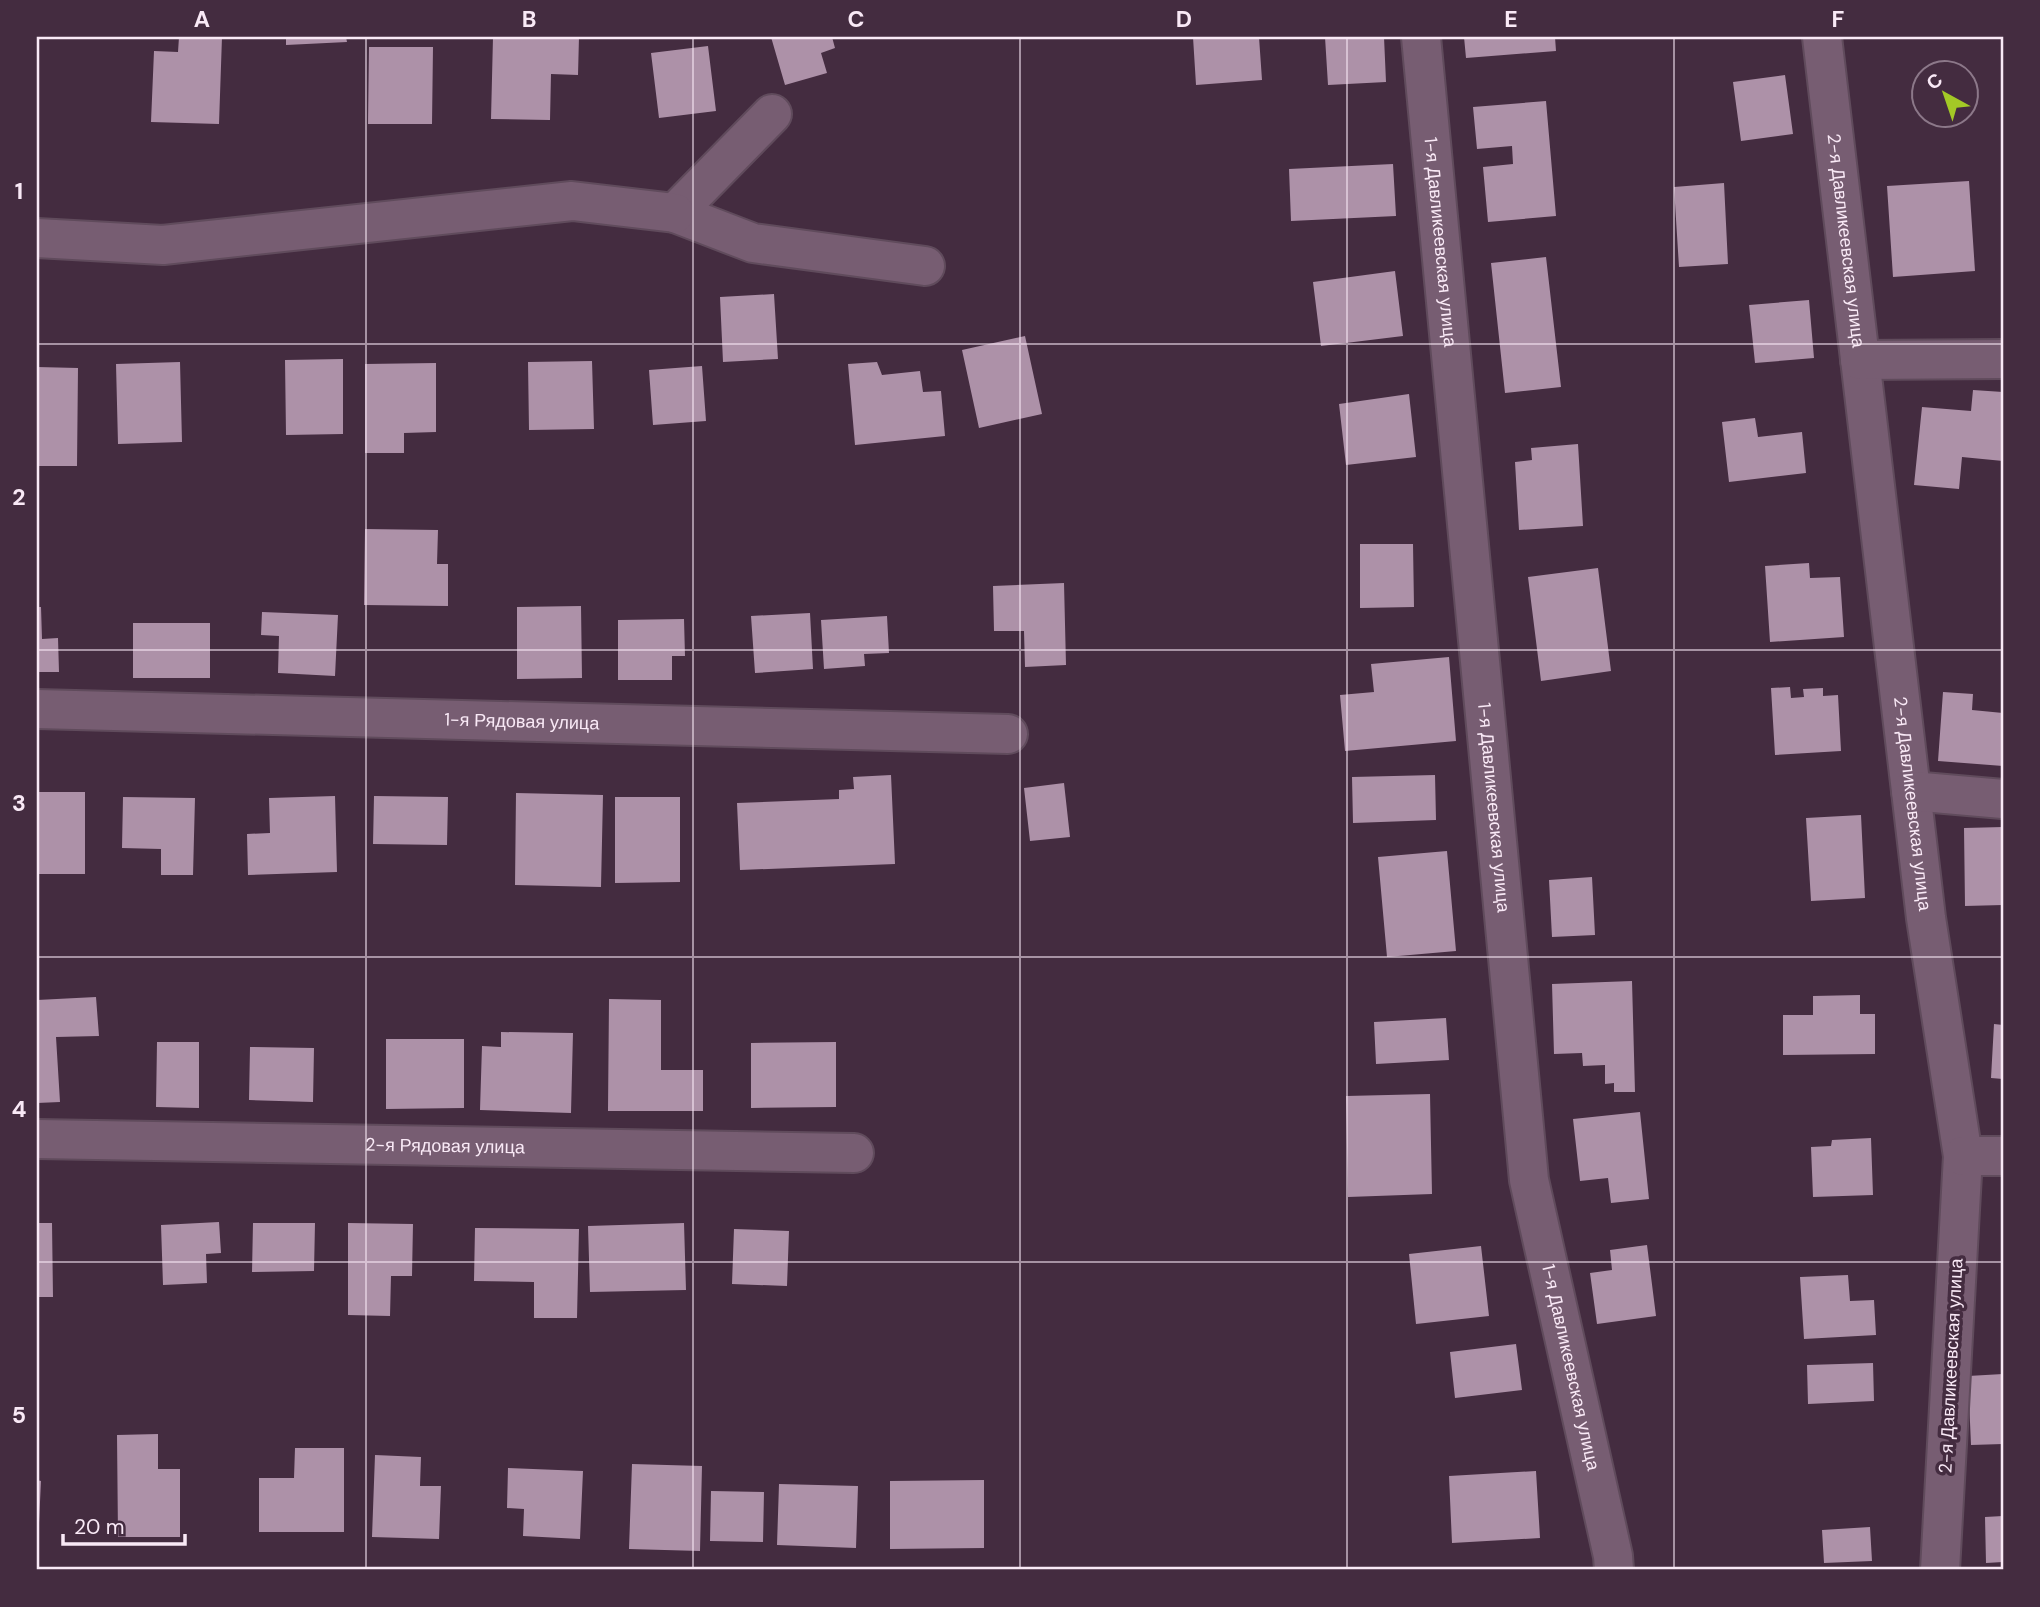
<svg xmlns="http://www.w3.org/2000/svg" width="2040" height="1607" font-family="'DM Sans',sans-serif">
	<style>
		.building { fill: #ad91a8 }
		.lines { fill: none; stroke-linecap: round; stroke-linejoin: round }
		.minor-casing { stroke: #604b5c; stroke-width: 42 }
		.minor { stroke: #775d72; stroke-width: 38 }
		.grid { fill: none; stroke: #f9e9f6; stroke-width: 2; stroke-opacity: 0.55 }
		.labels { text-anchor: middle; dominant-baseline: central; stroke-width: 7; stroke-linejoin: round; paint-order: stroke }
		.street-label { font-size: 18px; fill: #f9e9f6; stroke: #442c40 }
		.neatline { fill: none; stroke: #f9e9f6; stroke-width: 2.5 }
		.grid-label { font-size: 23px; text-anchor: middle; font-weight: bold; fill: #f9e9f6 }
	</style>
	<rect width="100%" height="100%" fill="#442c40"/>
	<!-- building -->
	<path class="building" d="M179,37H222L219,124L151,122L154,51L178,52Z
		M286,37H346L347,42L286,45Z
		M493,37H579L578,75L551,74L550,120L491,119Z
		M771,37H832L835,48L821,53L827,73L785,85Z
		M1193,37H1259L1262,80L1196,85Z
		M1325,37H1384L1386,82L1328,85Z
		M1464,37H1555L1556,51L1466,58Z
		M708,46L716,111L659,118L651,53Z
		M369,47H433L432,124H368Z
		M1785,75L1793,134L1741,141L1733,82Z
		M1546,101L1556,216L1488,222L1483,167L1513,164L1512,146L1477,149L1473,107Z
		M1393,164L1396,216L1291,221L1289,169Z
		M1969,181L1975,271L1893,277L1887,186Z
		M1724,183L1728,264L1679,267L1674,187Z
		M1546,257L1561,387L1505,393L1491,263Z
		M1395,271L1403,336L1321,346L1313,282Z
		M774,294L778,359L723,362L720,297Z
		M1809,300L1814,358L1755,363L1749,305Z
		M1025,336L1042,414L979,428L962,350Z
		M343,359V434L286,435L285,360Z
		M592,361L594,429L529,430L528,362Z
		M180,362L182,442L118,444L116,364Z
		M877,362L882,375L920,371L923,392L941,391L945,436L855,445L848,364Z
		M436,363V432L404,433V453H365V364Z
		M702,366L706,421L653,425L649,370Z
		M37,367L78,368L77,466H37Z
		M1973,390L2003,392V461L1962,457L1959,489L1914,485L1922,407L1971,411Z
		M1409,394L1416,457L1346,465L1339,404Z
		M1755,418L1758,437L1802,432L1806,473L1729,482L1722,422Z
		M1578,444L1583,526L1519,530L1515,462L1532,460L1531,448Z
		M365,529L438,530L437,564H448V606L364,605Z
		M1360,544H1413L1414,607L1360,608Z
		M1809,563L1810,578L1840,577L1844,637L1770,642L1765,566Z
		M1598,568L1611,671L1541,681L1528,577Z
		M1064,583L1066,665L1025,667L1024,631H994L993,586Z
		M581,606L582,678L517,679V607Z
		M37,607H41L42,639L58,638L59,672H37Z
		M262,612L338,615L335,676L278,673L279,636L261,635Z
		M810,613L813,669L755,673L751,616Z
		M887,616L889,653L864,654L865,666L824,669L821,620Z
		M684,619L685,656H672V680H618V620Z
		M133,623H210V678H133Z
		M1449,657L1456,741L1345,751L1340,695L1374,692L1371,664Z
		M1790,687L1791,698L1804,697L1803,689L1823,688V696L1838,695L1841,751L1775,755L1771,688Z
		M1943,692L1973,694L1972,710L2003,713V766L1938,761Z
		M891,775L895,864L740,870L737,803L839,799V790L854,789L853,777Z
		M1435,775L1436,820L1353,823L1352,777Z
		M1064,783L1070,837L1030,841L1024,788Z
		M37,792H85V874H37Z
		M516,793L603,795L601,887L515,885Z
		M335,796L337,872L248,875L247,834L270,833L269,798Z
		M374,796L448,797L447,845L373,844Z
		M123,797L195,798L193,875H161V849L122,848Z
		M615,797H680V882L615,883Z
		M1861,815L1865,898L1811,901L1806,818Z
		M2003,827V905L1965,906L1964,828Z
		M1447,851L1456,951L1387,957L1378,857Z
		M1592,877L1595,935L1552,937L1549,880Z
		M1632,981L1635,1092H1614V1083L1605,1084V1065L1583,1066L1582,1053L1554,1054L1552,984Z
		M1860,995V1014H1875V1054L1783,1055V1015H1813V996Z
		M96,997L99,1036L56,1037L60,1102L37,1103V1000Z
		M609,999L661,1000V1070H703V1111H608Z
		M1446,1018L1449,1060L1376,1064L1374,1022Z
		M1994,1024L2003,1025V1079L1991,1078Z
		M501,1032L573,1033L571,1113L480,1110L482,1046L501,1047Z
		M386,1039H464V1108L386,1109Z
		M157,1042H199V1108L156,1107Z
		M836,1042V1107L751,1108V1043Z
		M250,1047L314,1048L313,1102L249,1100Z
		M1430,1094L1432,1194L1348,1197L1346,1096Z
		M1640,1112L1649,1199L1611,1203L1608,1178L1580,1181L1573,1119Z
		M1871,1138L1873,1195L1813,1197L1811,1147L1831,1146L1832,1140Z
		M219,1222L221,1253L206,1254L207,1283L163,1285L161,1225Z
		M37,1223H52L53,1297H37Z
		M253,1223H315L314,1271L252,1272Z
		M348,1223L413,1224L412,1276H391L390,1316L348,1315Z
		M684,1223L686,1290L590,1292L588,1226Z
		M475,1228L579,1229L577,1318H534V1282L474,1281Z
		M734,1229L789,1231L787,1286L732,1284Z
		M1647,1245L1656,1316L1597,1324L1590,1273L1612,1270L1610,1250Z
		M1481,1246L1489,1316L1416,1324L1409,1254Z
		M1848,1275L1850,1301L1874,1300L1876,1335L1804,1339L1800,1277Z
		M1516,1344L1522,1390L1455,1398L1450,1352Z
		M1873,1363L1874,1401L1808,1404L1807,1365Z
		M2003,1374V1444L1971,1445L1968,1376Z
		M158,1434V1469H180V1537H118L117,1435Z
		M295,1448H344V1532H259V1478H294Z
		M375,1455L421,1457L420,1486H441L439,1539L372,1537Z
		M632,1464L702,1466L700,1551L629,1549Z
		M508,1468L583,1471L580,1539L523,1536L524,1509L507,1508Z
		M1536,1471L1540,1538L1452,1543L1449,1476Z
		M37,1480L41,1481L39,1523H37Z
		M984,1480V1548L890,1549V1481Z
		M779,1484L858,1486L856,1548L777,1545Z
		M711,1491L764,1492L763,1542L710,1541Z
		M2003,1516V1562L1986,1563L1985,1517Z
		M1870,1527L1872,1561L1824,1563L1822,1530Z"/>
	<g class="lines">
		<defs>
			<g id="minor">
				<path id="s1" d="M1421,37L1529,1180L1613,1556L1614,1570"/>
				<path id="s2" d="M1822,37L1926,918L1963,1156L1940,1570"/>
				<path d="M772,114L675,213L753,243L925,266"/>
				<path d="M37,238L163,245L572,201L675,213"/>
				<path d="M1860,360L2003,359"/>
				<path id="s3" d="M37,709L1008,734"/>
				<path d="M1911,791L2003,799"/>
				<path id="s4" d="M37,1139L854,1153"/>
				<path d="M1963,1156H2003"/>
			</g>
		</defs>
		<!-- minor casing -->
		<use href="#minor" class="minor-casing"/>
		<!-- minor -->
		<use href="#minor" class="minor"/>
	</g>
	<!-- grid -->
	<path class="grid" d="M366,37V1570M693,37V1570M1020,37V1570M1347,37V1570M1674,37V1570M37,344H2003M37,650H2003M37,957H2003M37,1262H2003"/>
	<g class="labels">
		<!-- street labels -->
		<g class="street-label">
			<text stroke="none"><textPath href="#s2" startOffset="205">2-я Давликеевская улица</textPath></text>
			<text stroke="none"><textPath href="#s1" startOffset="206">1-я Давликеевская улица</textPath></text>
			<text stroke="none"><textPath href="#s3" startOffset="485">1-я Рядовая улица</textPath></text>
			<text stroke="none"><textPath href="#s2" startOffset="772">2-я Давликеевская улица</textPath></text>
			<text stroke="none"><textPath href="#s1" startOffset="774">1-я Давликеевская улица</textPath></text>
			<text stroke="none"><textPath href="#s4" startOffset="408">2-я Рядовая улица</textPath></text>
			<text transform="translate(1951 1366) rotate(-87)">2-я Давликеевская улица</text>
			<text stroke="none"><textPath href="#s1" startOffset="1340">1-я Давликеевская улица</textPath></text>
		</g>
	</g>
	<!-- border -->
	<rect width="2040" height="1607" fill="none" stroke="#442c40" stroke-width="77"/>
	<!-- north arrow -->
	<g transform="translate(1945 94) rotate(320)"><circle r="33" fill="#442c40" stroke="#8c7889" stroke-width="2"/>
	<path d="M0-5L12 26L0 18L-12 26Z" fill="#a3c926"/>
	<text y="-10" font-size="19" font-weight="bold" text-anchor="middle" fill="#f9e9f6">С</text>
	</g>
	<!-- scale -->
	<path d="M63 1534v10h122v-10" fill="none" stroke="#f9e9f6" stroke-width="3.5"/>
	<text x="74" y="1534" font-size="21" fill="#f9e9f6" stroke="#442c40" stroke-width="5" paint-order="stroke">20 m</text>
	<rect x="38" y="38" width="1964" height="1530" class="neatline"/>
	<g class="grid-label">
		<text x="202" y="27">A</text>
		<text x="529" y="27">B</text>
		<text x="856" y="27">C</text>
		<text x="1184" y="27">D</text>
		<text x="1511" y="27">E</text>
		<text x="1838" y="27">F</text>
		<text x="19" y="199">1</text>
		<text x="19" y="505">2</text>
		<text x="19" y="811">3</text>
		<text x="19" y="1117">4</text>
		<text x="19" y="1423">5</text>
	</g>
</svg>
